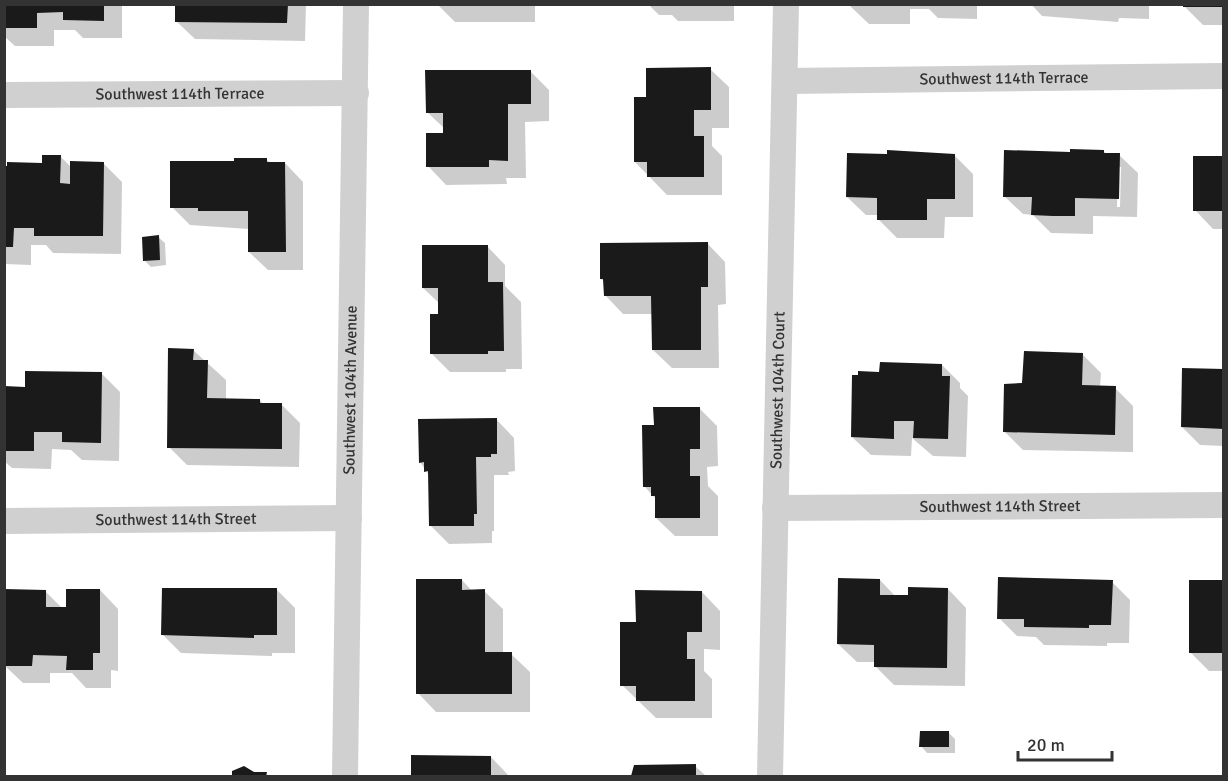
<svg xmlns="http://www.w3.org/2000/svg" width="1228" height="781" font-family="Signika,sans-serif">
	<style>
		.shadow { fill: #0003; fill-rule: evenodd }
		.building { fill: #1a1a1a }
		.lines { fill: none; stroke-linecap: round; stroke-linejoin: round }
		.minor { stroke: #d0d0d0; stroke-width: 26 }
		.labels { text-anchor: middle; dominant-baseline: central; stroke-width: 6; stroke-linejoin: round; paint-order: stroke }
		.street-label { font-size: 16px; fill: #333; stroke: #fff }
	</style>
	<rect width="100%" height="100%" fill="#fff"/>
	<!-- shadow -->
	<path class="shadow" d="M4,4H122V38H83L75,30H54V46H15L4,36Z
		M176,4H306L305,41L195,39L176,21Z
		M437,4H535V22H455Z
		M648,4H734V21H678L672,15H659Z
		M977,4V19L938,18L929,9H910V24H869L850,6Z
		M1031,4H1149V19L1119,18L1118,22L1042,16Z
		M1224,4V25H1203L1185,7Z
		M710,69L729,87V128H712V146L722,156V195H667L635,162L648,99Z
		M530,71L549,90V121L525,122L526,178H506L507,184L446,185L428,166L445,135V129L427,112Z
		M1103,151L1107,154L1119,155L1138,173L1137,217L1093,216V234L1051,233L1033,215L1023,214L1004,196L1071,154ZM1118,167H1121L1120,207H1117Z
		M889,155L955,156L973,174V217H945L944,238H897L878,219V215H866L847,197Z
		M60,156L72,168L104,164L122,182L121,254L53,253L46,245H31V265L4,264V167L43,164Z
		M1224,157V229H1213L1195,210Z
		M266,159L270,163H285L303,182V270H268L249,252V229L190,225L172,207Z
		M158,237L165,243L166,265L151,267L145,261Z
		M707,243L725,262L726,304L718,305L719,368H672L653,350V314H623L605,295V282L601,279Z
		M487,246L505,265V286L521,302L522,369H506V372H450L432,354L440,304L423,288Z
		M193,350L226,380V400H260L263,404L282,405L300,423L299,467L187,465L169,447Z
		M1083,355L1101,373L1100,387L1115,388L1133,406V452L1023,450L1005,432L1024,385Z
		M942,365L960,383V388L968,396L966,457L933,456L912,438L911,456L871,455L852,437L881,374Z
		M1224,370V446L1200,445L1182,427Z
		M102,374L120,392L119,461L82,460L71,450L52,449L51,469L12,468L4,461V388H26Z
		M699,408L717,426L718,466L707,467L708,486L718,496V536H675L656,518V499L645,487Z
		M496,419L514,438L515,471L508,472L509,475H494V531H492V543L449,544L430,525L429,475L420,462Z
		M462,580L472,591H484L503,609V654H511L530,672V712H436L418,693Z
		M880,580L896,597L948,589L966,608L965,686L894,685L876,667V662H857L838,644Z
		M1112,582L1130,600L1129,643H1107V646L1044,645L1036,637L1017,636L999,618Z
		M1224,582V671H1209L1191,653Z
		M100,590L118,609V671L111,670V688H86L72,673H50V683H23L4,665L45,591L63,609L68,608Z
		M277,590L295,608V653H272V656L181,653L163,635Z
		M702,592L720,611V650L704,649V671L712,679V718H656L622,685L637,624Z
		M949,733L955,739V753H927L921,746Z
		M413,756L491,757L509,776H412Z
		M695,766L706,776H633V772Z
		M234,772L266,773L269,776H233Z"/>
	<!-- building -->
	<path class="building" d="M4,4H104V21L63,20V12L37,13V28H4Z
		M175,4H288L287,23L175,22Z
		M1183,4H1224V7H1183Z
		M711,67V110H694V136H704V177H647V162H634V97H646V68Z
		M425,70H531V104H508V161L489,160V167H426V133H443V113H426Z
		M1070,149L1104,150V153H1120L1119,199L1075,198V216H1053L1031,215L1032,197H1003L1004,150L1070,152Z
		M887,150L955,154V199H927V220H877V198L846,197L847,153L887,154Z
		M42,155H61L60,183L70,184V161L104,162L103,236H34V228H14L13,247H5V166H7V162L42,163Z
		M1193,156H1224V211H1193Z
		M234,158H267V162H285L286,252H248V211H198V208H170V161H234Z
		M159,235L160,260L143,261L142,237Z
		M708,242V287H701V350H652L651,296H604L603,279H600V243Z
		M422,245H488V282H503L504,351H488V354H430V314H438V288H422Z
		M168,348L194,349L193,360H208L207,398L260,399V403H282V449L167,448Z
		M1024,351L1083,353L1082,385L1116,386L1115,435L1003,432L1004,384L1022,383Z
		M880,362L942,364V376H950L948,439L913,438L914,421H894V439L851,437L852,375H858V371L879,372Z
		M1182,368L1224,369V429L1181,427Z
		M25,371L102,372L101,443L62,442V432H34V451H4V386L25,387Z
		M653,407H700V449H690V476H700V518H655V496H651V487H643L642,425H654Z
		M497,418V454H491V457H476L477,514H474V526H429L428,471L424,472V462L419,463L418,419Z
		M998,577L1113,580L1111,625H1089V628L1024,627V619H997Z
		M838,578L880,579V595H908V587L948,588L947,668L874,667V645L837,644Z
		M416,579H462V590L485,589V652H512V694H416Z
		M1189,580H1224V653H1189Z
		M162,588H277V635H254V638L161,635Z
		M4,589L46,590V607H66V589H100V653H93V670H66L67,656L33,655L32,666H4Z
		M635,590L702,591V632H687V659H695V701H636V686H620V622H636Z
		M920,731H949V747H919Z
		M411,755L491,756V776H411Z
		M696,764V776H631L634,765Z
		M244,766L254,772H267L266,776H232V771Z"/>
	<g class="lines">
		<!-- minor -->
		<g class="minor">
			<path id="s1" d="M785,81L1224,76"/>
			<path id="s2" d="M4,95L356,93"/>
			<path id="s3" d="M775,508L1224,505"/>
			<path id="s4" d="M4,521L349,518"/>
			<path id="s5" d="M345,776L356,4"/>
			<path id="s6" d="M770,776L786,4"/>
		</g>
	</g>
	<g class="labels">
		<!-- street labels -->
		<g class="street-label">
			<text stroke="none"><textPath href="#s1" startOffset="219">Southwest 114th Terrace</textPath></text>
			<text stroke="none"><textPath href="#s2" startOffset="176">Southwest 114th Terrace</textPath></text>
			<text stroke="none"><textPath href="#s6" startOffset="386">Southwest 104th Court</textPath></text>
			<text stroke="none"><textPath href="#s5" startOffset="386">Southwest 104th Avenue</textPath></text>
			<text stroke="none"><textPath href="#s3" startOffset="225">Southwest 114th Street</textPath></text>
			<text stroke="none"><textPath href="#s4" startOffset="172">Southwest 114th Street</textPath></text>
		</g>
	</g>
	<!-- border -->
	<rect width="1228" height="781" fill="none" stroke="#333333" stroke-width="12"/>
	<!-- scale -->
	<path d="M1018 751v9h94v-9" fill="none" stroke="#333333" stroke-width="3"/>
	<text x="1027" y="751" font-size="18" fill="#333333" stroke="#ffffff" stroke-width="4.5" paint-order="stroke">20 m</text>
</svg>
